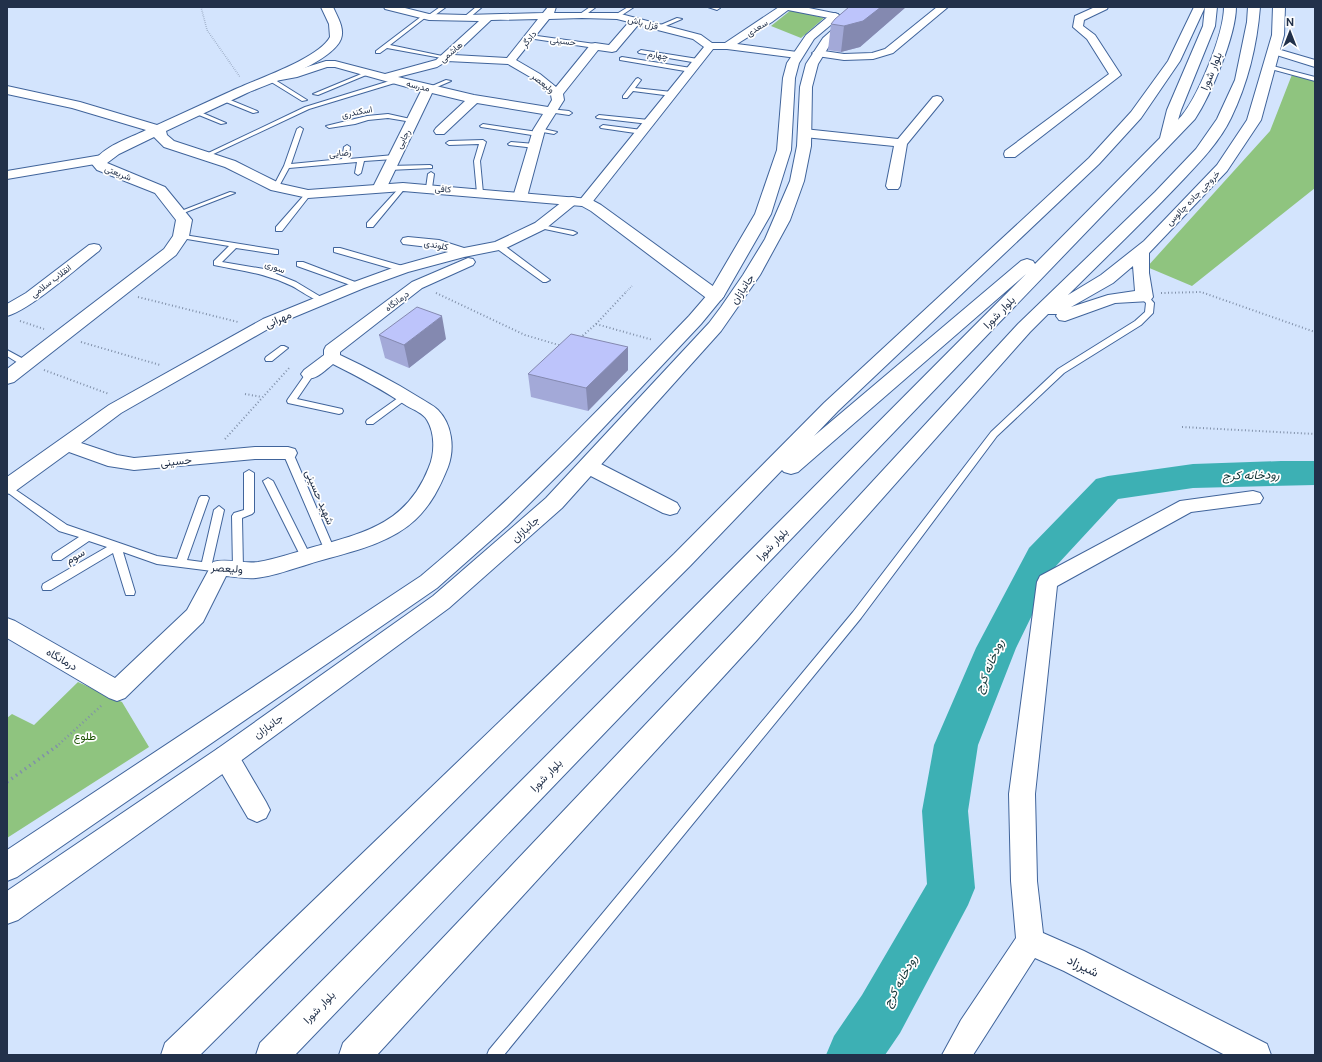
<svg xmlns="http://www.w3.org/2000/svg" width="1322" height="1062" font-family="'DM Sans',Vazirmatn,sans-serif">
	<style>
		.green { fill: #8fc47f }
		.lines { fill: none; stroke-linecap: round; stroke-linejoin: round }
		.river { fill: #3db0b4; fill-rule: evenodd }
		.service-casing { stroke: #40649b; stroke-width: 2 }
		.minor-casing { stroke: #40649b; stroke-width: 2 }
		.tertiary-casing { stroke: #40649b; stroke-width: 2 }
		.primary-casing { stroke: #40649b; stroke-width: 2 }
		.path-far3 { stroke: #8090a9; stroke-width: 1.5; stroke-dasharray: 0.5 1.5; stroke-linecap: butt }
		.path-far2 { stroke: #8090a9; stroke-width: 2; stroke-dasharray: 1 2.5; stroke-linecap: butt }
		.path-far1 { stroke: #8090a9; stroke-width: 2.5; stroke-dasharray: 1 3; stroke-linecap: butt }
		.path { stroke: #8090a9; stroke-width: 3.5; stroke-dasharray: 1.5 4; stroke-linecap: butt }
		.service { fill: #fff; fill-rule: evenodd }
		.minor { fill: #fff; fill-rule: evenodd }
		.tertiary { fill: #fff; fill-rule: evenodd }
		.primary { fill: #fff; fill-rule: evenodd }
		.wall { fill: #a3a9d8 }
		.shaded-wall { fill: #8489b0 }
		.building { fill: #bdc4fb; stroke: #8489b0 }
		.labels { text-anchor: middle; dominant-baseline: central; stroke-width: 3.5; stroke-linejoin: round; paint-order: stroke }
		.far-street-label { font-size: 9px; fill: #22314a; stroke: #fff }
		.street-label { font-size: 11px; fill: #22314a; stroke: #fff }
		.park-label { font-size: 11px; fill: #1a5001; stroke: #fff }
		.water-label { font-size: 12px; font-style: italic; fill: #103334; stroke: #fff }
		.near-street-label { font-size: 13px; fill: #22314a; stroke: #fff }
	</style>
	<rect width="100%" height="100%" fill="#d3e4fd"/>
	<!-- green -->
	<path class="green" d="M791,10L824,18L801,38L771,26Z
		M1293,72L1315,80V188L1192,286L1147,267L1270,131Z
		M78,682L122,702L149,747L7,838V718L12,714L34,725Z"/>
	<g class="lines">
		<!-- river -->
		<path class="river" d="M1281,461H1315V485L1193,488L1118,499L1056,566L1016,648L978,745L968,811L975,888L968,905L900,1033L885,1055H826L834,1036L862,995L927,884L922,811L934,745L976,648L1029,548L1096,479L1108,476L1193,464Z"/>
		<defs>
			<path id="service" d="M440,7H446L431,18L426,17L390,45L447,57V59L387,48L380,53H376V51L422,16L426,17Z
				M476,7H482L468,19H464V17Z
				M590,7H596L584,16H580V14Z
				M628,7H634L619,17H615V15Z
				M708,7H719L720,8L717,10Z
				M677,18L682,19L661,28L656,27Z
				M530,35L595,44L598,46L595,48L528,38L527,37Z
				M641,50L698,59L701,61L698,63L639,53L638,52Z
				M622,57L691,68L694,70L691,72L620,60V58Z
				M1269,65L1315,77V81L1267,68V66Z
				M366,72L371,73L318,95L313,94Z
				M270,77L272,78L307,100L302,101L268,80L267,79Z
				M638,78L641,80L635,88L672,92L675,94L672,96L633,91L627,98H623V96L636,79Z
				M396,79L398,80V82L309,109L207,157L202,156L305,107Z
				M446,80L451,81L430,90L425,89Z
				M223,97L257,111L258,112L253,113L221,100L220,99Z
				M550,109L569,111L572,113L569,115L548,112V110Z
				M194,111H198L226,123L221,124L194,113Z
				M388,114L415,120L412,122L388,118L368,120L355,124L329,128L326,126L367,116Z
				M599,115L649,120L652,122L649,124L597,118L596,117Z
				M483,124L538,132L541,134L538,136L481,127L480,126Z
				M603,125L642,130L645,132L642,134L601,128L600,127Z
				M300,127L303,129L291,164L342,159L344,147L347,145L350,147L349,159L394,155L397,157L394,159L364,161L361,173L358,175L355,173L357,162L289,168L278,188H274L273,187L284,166L297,129Z
				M539,128L557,132L554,134L537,131V129Z
				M483,140L486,142L480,161L483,193L480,195L477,193L474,161L479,144L449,145L446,143L449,141Z
				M511,142L535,144L538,146L535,148L509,145L508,144Z
				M430,165L432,166V168L389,170L386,168L389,166Z
				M431,172L434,174L432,188L429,190L426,188L428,174Z
				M401,186L406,187L373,227H367V223Z
				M230,192L235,193L181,214L176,213Z
				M306,193L311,194L282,231H276V227Z
				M537,224L573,231L577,233L573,235L540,228L536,226Z
				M178,234L278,250V254H275L236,248L222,262L264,269L296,282L326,300L325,302C317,303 300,290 292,286C265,273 242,271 214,265V261L229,246L181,238L177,236Z
				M496,244H502L550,280L546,282H543L496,248Z
				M334,248H340L406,267L407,269L403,271H400L334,252Z
				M297,262H303L363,285L362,287H356L297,266Z
				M1141,295H1147L1154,303L1153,313L1141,325L1064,373L997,436L861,618L504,1055H487L489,1050L853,612L991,432L1058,369L1135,321L1145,312L1146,303L1140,297Z
				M281,346H284L288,348L272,361H266L265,359L266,357Z
				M7,350L29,362L30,364L29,366H23L7,356Z
				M310,371L314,374L297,399L342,409L343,411L342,413L339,414L288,403L287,401L288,399L307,372Z
				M405,393L409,396L408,398L373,424H367L366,422L367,420Z
				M288,450L293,453L335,551L334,554H326L325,551L283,453Z
				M249,470L254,473V512L252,514L242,518L243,569L242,572H234L233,569L232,516L234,513L244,510V473Z
				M268,478L273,481L311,557L310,560H302L301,557L263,481Z
				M7,484L67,525L157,556L177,559L199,498L201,496H207L209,498L187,560L202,562L214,510L219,506L224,510L212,563L224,565L225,568L224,571L220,572L157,564L123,552L135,592L134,595H126L125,592L113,553L51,590H43L42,587L43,584L107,547L89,541L61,560H53L52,557L53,554L79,537L59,531L7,492Z"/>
			<path id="minor" d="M384,7H401L429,14L466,15L543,13L548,7H556L554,13H617L701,35L712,43H725L779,7H804L838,14L839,16L834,19L788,10L772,22L737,44L797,52L801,53L802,55L801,57L797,58L727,49H713L590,205L585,206L580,205L578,202L545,229L504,249L464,257L408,272L364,288L275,325L121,413L81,443L117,455L134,458L255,447H288L295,449L297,453L295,457L288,459H255L134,470L108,466L69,452L14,492L7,494V477L109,405L263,319L354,282L398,266L448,252L437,248L403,244L401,241L403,238L408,237L439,240L464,248L495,242L535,223L567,198L572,197L577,198L579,201L704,47L693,39L638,25L616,51L612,52L598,50L563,94L564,100L545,130L527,197L525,200H515L513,197L533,130L543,114L477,103L444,134H436L434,131L436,128L465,101L432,93L386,189L384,192H374L372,189L421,91L335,67H327L297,77L270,82L266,81L264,79L266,77L291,72L326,61H335L385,74L436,60L479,21L429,20L385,9ZM582,18L617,19L629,22L609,45L595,43L591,44L556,87L540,74L516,60L549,19ZM538,19L507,58L454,55L491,20ZM447,61L508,64L532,78L551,95L552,100L548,107L474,95L398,77L437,67Z
				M937,7H948L893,53L873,59L844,60L817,56L812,53L817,50L844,54L872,53L885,49Z
				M1095,7H1108L1107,9L1084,20L1083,26L1095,35L1121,75L1015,157H1005L1004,154L1005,151L1109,74L1087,39L1073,27L1075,16Z
				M1274,48L1315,60V67L1270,53L1269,51Z
				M937,96L941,97L943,100L907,144L900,186L898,189H888L886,186L894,146L804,137L800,136L798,133L800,130L804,129L898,139L933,97Z
				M102,155L107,156L108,159L107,162L7,179V171Z
				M94,244L99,245L101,248L99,251C78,267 30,310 7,316V304L26,293L89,245Z
				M468,258L473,259L475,262L473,265L422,288L340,352V355C368,368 394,382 420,398C426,402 433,405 438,410C452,424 455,448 448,467C440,487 431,505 415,520C387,546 344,553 309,564C292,569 274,576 256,578C246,579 236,577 226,576L203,622L125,698L117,701L109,698L7,638V618L15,621L115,678L187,610L213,562C227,558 243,564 258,562C276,559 293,553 310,548C364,533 407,524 429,467C435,453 435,433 427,420C423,413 414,410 407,406C383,390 359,377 333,364C324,371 316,381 304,378L301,374L304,370L324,355V350L326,346L412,282Z
				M588,460L595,461L677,503L680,508L677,513L670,515L663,513L581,471L579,466L581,461Z
				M1253,491L1260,493L1263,498L1260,503L1191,512L1057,586L1035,794L1037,881L1043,933L1084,951L1267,1044L1271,1055H1225L1064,971L1035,958L973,1055H942L961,1020L1016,938L1011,881L1009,794L1037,582L1040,576L1180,501Z
				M226,746L235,749L266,802L270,810L266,818L257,822L248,818L217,765L214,757L217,749Z"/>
			<path id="tertiary" d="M321,7H333C337,16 345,28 341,39C332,62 270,83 247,93C220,106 193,118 166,131L167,135L174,141L235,161L281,184L308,190L403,183L590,199L601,205L721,292L724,296L721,300L715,301L709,300L591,211L582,206L403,191L308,198L271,190L225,167L164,147L154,137L119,154L107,163L165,187L192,220L189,236L176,255L14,382L7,384V369L164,249L173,236L176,220L155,193L97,170L92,164C103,146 128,139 146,130L72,108L7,94V86L80,102L157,125C184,113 211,100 238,88C260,78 319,58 330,37L329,24Z"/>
			<path id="primary" d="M858,7H871L831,43L818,64L812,87L811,146L804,181L790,220L760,275L721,331L562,508L449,608L235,765L18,920L7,924V891L217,749L433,596L546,498L709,323L721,307L743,275L765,239L790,181L797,146L800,87L806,64L823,38Z
				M1194,7H1217L1215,26L1181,110L1178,120C1197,101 1224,34 1224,7H1236C1236,35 1211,95 1195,119L295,1055H256L260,1043L1026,274L798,472L791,474L784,472L782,470L690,566L200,1055H161L165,1043L674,554L824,403L1089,158L1131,112L1168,61ZM1205,7L1203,26L1167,110L1160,138L1035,264L1033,261L1027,259L1021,261L814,436L838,411L1099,164L1141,118L1180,61Z
				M1248,7H1260C1257,45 1248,83 1231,118C1219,143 1198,164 1179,184C1143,222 1105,258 1068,295L1101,275L1144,241L1217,165L1247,120L1272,35L1273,7H1285L1284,35L1261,120L1227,171L1149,253V273L1153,297L1150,301L1115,303L1065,321L1059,320L1056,316L1057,314H1048L1030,332L757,640L377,1055H339L343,1043L739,626L1018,324L1155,192L1196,149L1217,119L1235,80L1247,22ZM1133,266L1135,291L1108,295L1071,307L1113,283Z
				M835,13L841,16L839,18L814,39L799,63L795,78L791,150L771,214L724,296L701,324L573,460L507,526L437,588L17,877L7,881V850L421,576C517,496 602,406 689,316L708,294L755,214L777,150L783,78L787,63L806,35L831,14Z"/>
		</defs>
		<!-- service casing -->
		<use href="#service" class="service-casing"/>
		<!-- minor casing -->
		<use href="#minor" class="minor-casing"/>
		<!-- tertiary casing -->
		<use href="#tertiary" class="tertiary-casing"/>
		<!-- primary casing -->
		<use href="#primary" class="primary-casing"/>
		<!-- path-far3 -->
		<path class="path-far3" d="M201,7L207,30L240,77
			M626,292L632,286"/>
		<!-- path-far2 -->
		<path class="path-far2" d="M436,293L525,335L562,346
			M1161,293L1201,292L1315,332
			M138,297L238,322
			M20,321L44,329
			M596,324L653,340
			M580,338L596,324L627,291
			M81,342L160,365
			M44,370L109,394
			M245,394L262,397
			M1182,427L1315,434
			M225,439L290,367"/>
		<!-- path-far1 -->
		<path class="path-far1" d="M56,747L102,705"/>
		<!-- path -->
		<path class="path" d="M7,782L57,746"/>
		<!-- service -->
		<use href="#service" class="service"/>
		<!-- minor -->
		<use href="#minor" class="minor"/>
		<!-- tertiary -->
		<use href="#tertiary" class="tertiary"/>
		<!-- primary -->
		<use href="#primary" class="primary"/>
	</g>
	<!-- wall -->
	<path class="wall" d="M849,7H906L860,47L841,52L828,50L831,24Z
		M379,335L446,339L409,368L385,358Z
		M628,347V370L588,411L531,397L528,374Z"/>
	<!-- shaded-wall -->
	<path class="shaded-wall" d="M881,7H906L860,47L841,52L844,26Z
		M442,316L446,339L409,368L404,345Z
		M628,347V370L588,411L586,388Z"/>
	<!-- building -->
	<path class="building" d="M849,7H881L863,21L844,26L831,24L835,19Z
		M417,307L442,316L404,345L379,335Z
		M571,334L628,347L586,388L528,374Z"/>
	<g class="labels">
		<!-- far-street labels -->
		<g class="far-street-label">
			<text transform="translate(643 23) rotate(15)">قزل باش</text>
			<text transform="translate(757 28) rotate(-32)">سعدی</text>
			<text transform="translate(529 39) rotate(-50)">دادگر</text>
			<text transform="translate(563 41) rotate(7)">حسینی</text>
			<text transform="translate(451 52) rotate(-40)">هاشمی</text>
			<text transform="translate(658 55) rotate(9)">چهارم</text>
			<text transform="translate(543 83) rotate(38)">ولیعصر</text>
			<text transform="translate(418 86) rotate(14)">مدرسه</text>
			<text transform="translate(357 112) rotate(-11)">اسکندری</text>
			<text transform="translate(403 139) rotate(-63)">رجایی</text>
			<text transform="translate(340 153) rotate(-5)">رضایی</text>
			<text transform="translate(118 173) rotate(21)">شریعتی</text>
			<text transform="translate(443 189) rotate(5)">کافی</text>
			<text transform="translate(1193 198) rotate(-46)">خروجی جاده چالوس</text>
			<text transform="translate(436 245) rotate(10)">کلوندی</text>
			<text transform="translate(275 267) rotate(20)">سوری</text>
			<text transform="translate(51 281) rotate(-37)">انقلاب سلامی</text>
			<text transform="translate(397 301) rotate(-37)">درمانگاه</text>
		</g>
		<!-- street labels -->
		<g class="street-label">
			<text transform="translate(1211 71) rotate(-68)">بلوار شورا</text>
			<text transform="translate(742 289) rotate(-56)">جانبازان</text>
			<text transform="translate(999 312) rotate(-46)">بلوار شورا</text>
			<text transform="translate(278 319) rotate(-24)">مهرانی</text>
			<text transform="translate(176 461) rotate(-6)">حسینی</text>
			<text transform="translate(320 497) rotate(67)">شهید حسینی</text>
			<text transform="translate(525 529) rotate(-42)">جانبازان</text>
			<text transform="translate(772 544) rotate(-46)">بلوار شورا</text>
			<text transform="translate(75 556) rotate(-31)">سوم</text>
			<text transform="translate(227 568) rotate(4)">ولیعصر</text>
			<text transform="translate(62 659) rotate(30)">درمانگاه</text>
			<text transform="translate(268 726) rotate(-36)">جانبازان</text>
			<text transform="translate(546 775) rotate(-46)">بلوار شورا</text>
			<text transform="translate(319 1007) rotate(-46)">بلوار شورا</text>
		</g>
		<!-- park labels -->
		<g class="park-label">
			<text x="85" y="736">طلوع</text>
		</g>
		<!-- water labels -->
		<g class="water-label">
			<text transform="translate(1251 475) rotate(-1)">رودخانه کرج</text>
			<text transform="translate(989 666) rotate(-67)">رودخانه کرج</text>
			<text transform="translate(900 981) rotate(-61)">رودخانه کرج</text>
		</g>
		<!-- near-street labels -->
		<g class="near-street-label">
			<text transform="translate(1083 966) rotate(26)">شیرزاد</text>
		</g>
	</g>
	<!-- border -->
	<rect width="1322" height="1062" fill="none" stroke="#22314a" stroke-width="16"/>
	<!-- north arrow -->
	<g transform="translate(1290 32)" stroke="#ffffff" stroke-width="3" paint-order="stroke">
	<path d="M0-3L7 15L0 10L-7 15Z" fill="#22314a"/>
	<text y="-6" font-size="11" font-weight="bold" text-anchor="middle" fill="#22314a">N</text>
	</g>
</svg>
